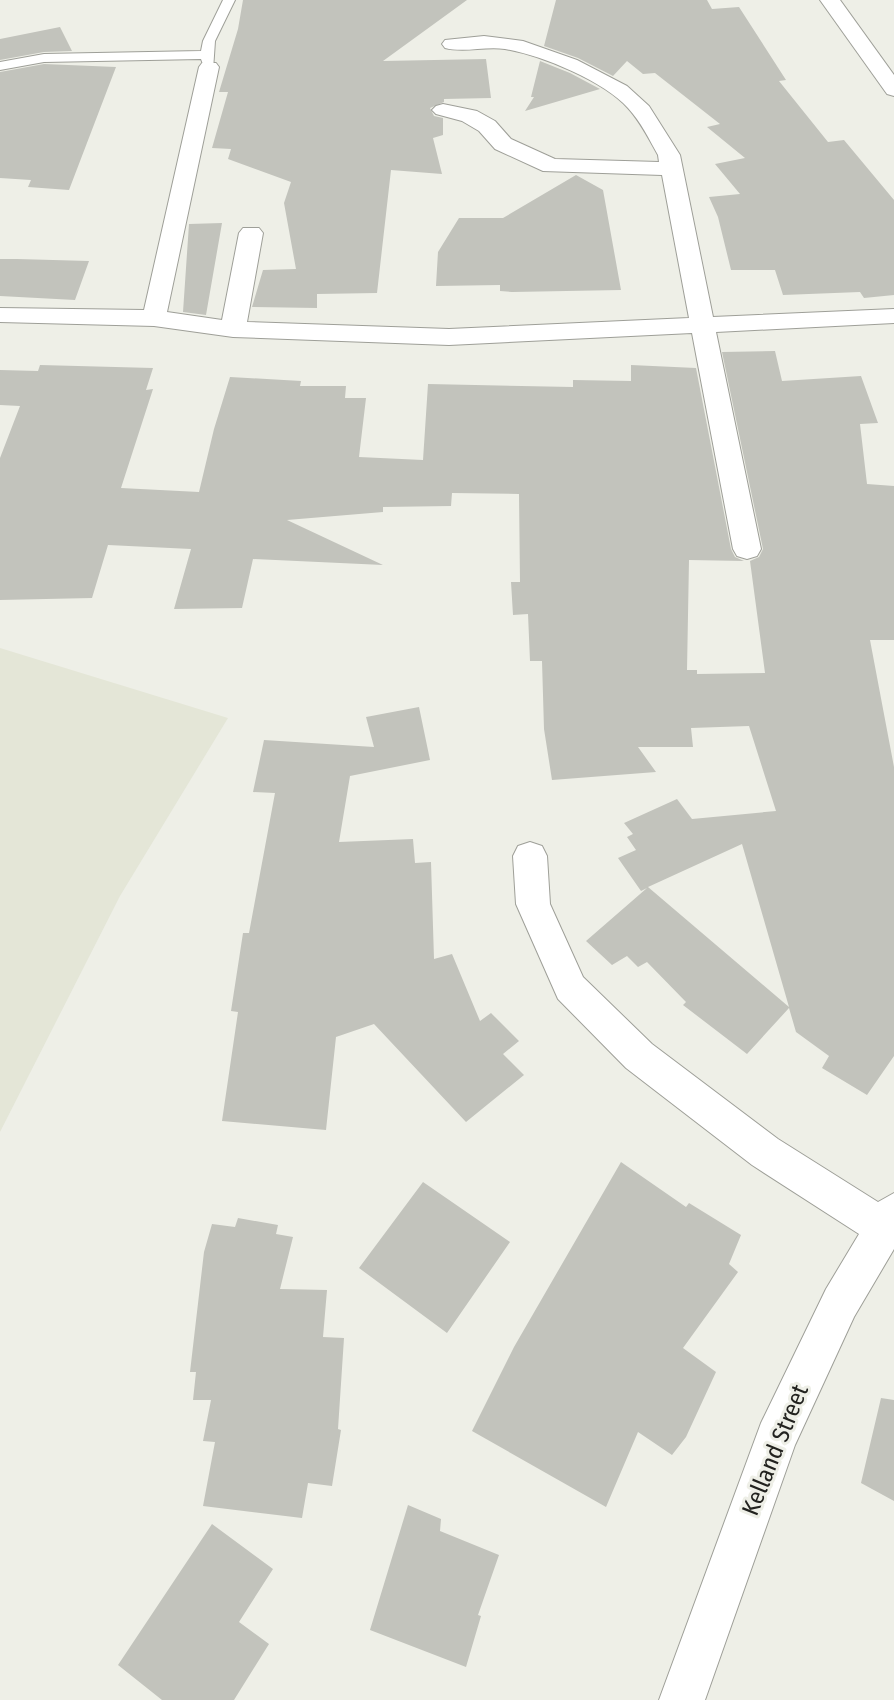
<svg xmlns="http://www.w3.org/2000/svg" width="894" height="1700" font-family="'Fira Sans Condensed',sans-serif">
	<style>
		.built { fill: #e4e6d7 }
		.building { fill: #c2c3bc; fill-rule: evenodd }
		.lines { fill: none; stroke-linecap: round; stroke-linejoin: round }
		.service-casing { stroke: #9e9f98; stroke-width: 2 }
		.minor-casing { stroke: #9e9f98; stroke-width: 2 }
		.tertiary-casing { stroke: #9e9f98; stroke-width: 2 }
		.service { fill: #fff; fill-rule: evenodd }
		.minor { fill: #fff; fill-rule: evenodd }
		.tertiary { fill: #fff; fill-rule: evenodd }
		.labels { text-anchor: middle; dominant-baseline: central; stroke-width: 6; stroke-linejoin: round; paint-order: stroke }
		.near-street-label { font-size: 24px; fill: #22221f; stroke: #eeefe7 }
	</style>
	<rect width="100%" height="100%" fill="#eeefe7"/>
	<!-- built -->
	<path class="built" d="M0,648L228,718L120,896L0,1132Z"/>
	<!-- building -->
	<path class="building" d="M243,0H467L383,61L486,59L491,98L444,99V102L430,108L434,116L443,118V135L433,138L442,174L391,170L377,293L317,294V308L252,307L263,270L296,269L284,203L291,182L228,159L231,149L212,148L228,92H219L238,29Z
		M556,0H707L712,9L739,7L786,80L779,81L828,142L844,140L894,200V295L864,298L860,292L783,295L775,270H731L718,217L709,197L740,194L715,164L745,158L707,127L720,124L655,73L643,74L627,61L613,76L578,58L544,46Z
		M60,27L72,51L44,52L0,60V39Z
		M540,61L570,73L600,89L525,111L534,97H531Z
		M44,64L116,67L69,190L28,187L31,180L0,178V72Z
		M576,175L603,190L621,290L512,292L500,291V285L436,286L438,252L459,218H503Z
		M222,223L206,315L183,312L189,224Z
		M0,259H17L89,261L75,300L0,296Z
		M775,351L782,381L861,376L878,423L860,424L867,484L894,486V640H870L894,767V1056L867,1095L822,1068L829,1056L796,1032L789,1008L747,1054L683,1005L686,1002L647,962L638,967L627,956L612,965L586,941L647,888L641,891L618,858L636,850L627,837L633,834L624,823L677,799L692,819L776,811L749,726L691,728L693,747H638L656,772L552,780L544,729L542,661H530L528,614L513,615L511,582H520L519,494L452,493L451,506L383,507V512L287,520L383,565L253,559L242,608L174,609L191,549L108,545L92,598L0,600V458L20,406L0,405V370L38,371L40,365L153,368L146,390L153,389L121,488L199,492L214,429L230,377L301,381L300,386H346L345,398H366L359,457L423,460L428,384L573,387V380L631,381V365L696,368L731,549L735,557L744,561L689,560L687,670H697V674L765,673L750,561L759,557L763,549L722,352ZM742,844L789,1007L648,887Z
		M419,707L430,760L350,776L339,842L413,839L415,863L431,862L434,959L452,954L480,1021L491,1013L519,1041L503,1054L524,1075L466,1122L374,1024L336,1037L326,1130L222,1121L238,1012L231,1011L243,933H249L275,793L253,792L264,740L374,747L366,717Z
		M621,1162L686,1207L689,1203L741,1235L729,1264L738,1272L683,1348L716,1372L686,1437L672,1455L638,1432L606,1507L472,1431L514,1347Z
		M423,1182L510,1242L447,1333L359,1268Z
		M238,1218L278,1225L276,1234L293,1237L280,1289L327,1290L323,1337L344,1338L338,1429L341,1430L332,1486L308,1483L302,1518L203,1506L215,1442L203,1441L211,1400H193L196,1372H190L204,1252L212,1224L235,1227Z
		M881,1398L894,1400V1501L861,1483Z
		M408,1505L441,1519L440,1531L499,1555L478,1615L481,1616L466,1667L370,1630Z
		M212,1524L273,1569L239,1622L269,1644L234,1700H162L118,1665Z"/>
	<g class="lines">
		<defs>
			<path id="service" d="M223,0H235L215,41L213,70H205L201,59L44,62L0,70V62L44,54L201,51L203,41Z"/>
			<path id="minor" d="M484,36L523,41L577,60L627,86L649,106L680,155L713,317L894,309V323L716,332L761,549L757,556L747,559L737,556L733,549L692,333L449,345L233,337L154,326L0,322V308L144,310L199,67L202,63H216L219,67L167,312L222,320L239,233L243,228H259L263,233L247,322L449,329L689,318L662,175L543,171L495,149L479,131L462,121L436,114L432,110L436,106L443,104L477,111L495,121L511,139L555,159L659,162L658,155C649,139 641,122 628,108C604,81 541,55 505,49C485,46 464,53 445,48L442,44L445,40Z
				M530,842L542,846L547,856L550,904L583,977L652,1044L778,1139L878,1202L894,1193V1249L854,1317L795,1445L705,1700H659L761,1423L826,1289L859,1234L752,1165L626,1068L558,999L516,904L513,856L518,846Z"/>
			<path id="tertiary" d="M820,0H840L894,75V96L887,94Z"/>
		</defs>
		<!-- service casing -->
		<use href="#service" class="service-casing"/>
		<!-- minor casing -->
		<use href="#minor" class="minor-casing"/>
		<!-- tertiary casing -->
		<use href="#tertiary" class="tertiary-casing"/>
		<!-- service -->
		<use href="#service" class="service"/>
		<!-- minor -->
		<use href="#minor" class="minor"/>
		<!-- tertiary -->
		<use href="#tertiary" class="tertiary"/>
	</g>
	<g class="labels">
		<!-- near-street labels -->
		<g class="near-street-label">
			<text transform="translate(775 1450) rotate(-68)">Kelland Street</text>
		</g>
	</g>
</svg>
